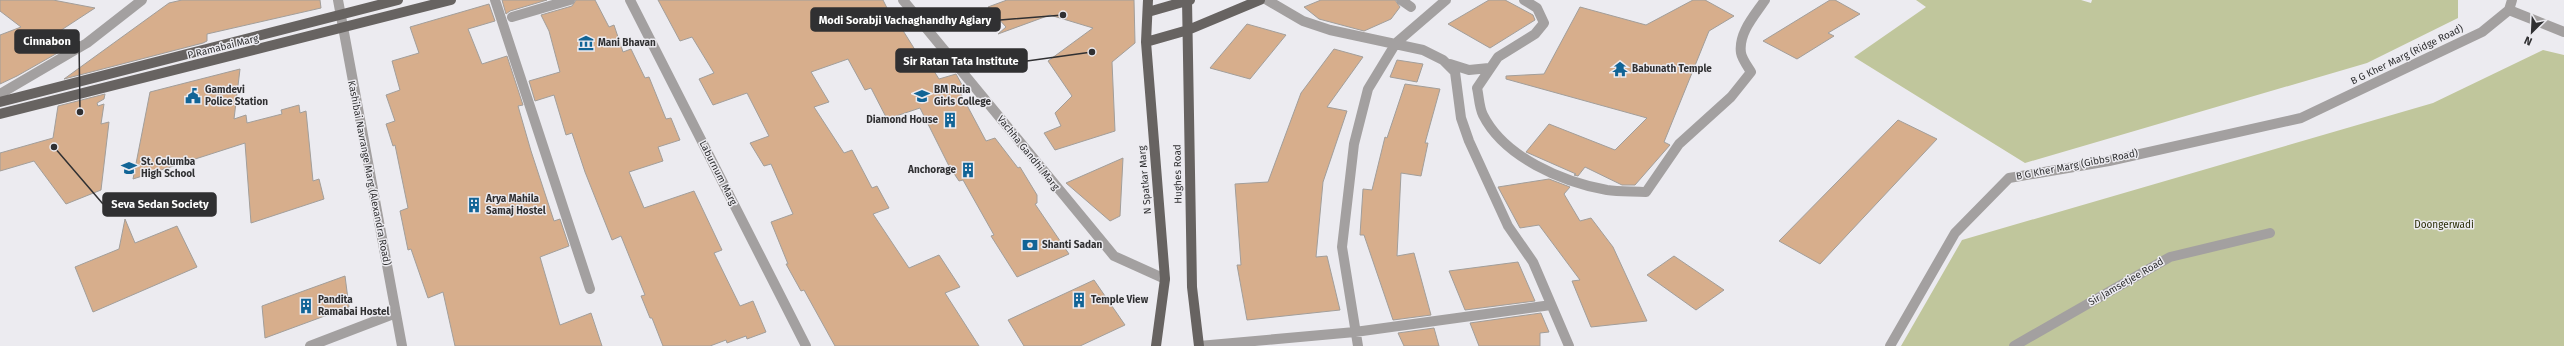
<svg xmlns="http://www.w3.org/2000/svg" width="2564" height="346" font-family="'Fira Sans',sans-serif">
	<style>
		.green { fill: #c0c69c }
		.building { fill: #d7ae8c; stroke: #a29e9a }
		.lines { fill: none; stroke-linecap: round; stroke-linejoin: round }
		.minor { stroke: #a3a0a0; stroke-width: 10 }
		.major { stroke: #676361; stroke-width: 10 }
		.labels { text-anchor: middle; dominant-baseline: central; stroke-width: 3; stroke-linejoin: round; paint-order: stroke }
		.poi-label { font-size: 10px; font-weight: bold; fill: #303032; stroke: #ecebf0; text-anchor: start }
		.street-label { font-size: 10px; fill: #303032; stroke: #ecebf0 }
		.park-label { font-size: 10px; fill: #2b2e06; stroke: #ecebf0 }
		.leader { fill: none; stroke: #303032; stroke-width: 1.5 }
		.callout-dot { fill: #303032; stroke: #ecebf0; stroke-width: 1.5 }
		.callout { fill: #303032; stroke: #303032; stroke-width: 1.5 }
		.callout-label { font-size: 11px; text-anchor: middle; font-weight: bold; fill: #fff }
	</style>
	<rect width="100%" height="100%" fill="#ecebf0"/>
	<!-- green -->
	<path class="green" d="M1916,0H2081L2091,3L2092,0H2458V18L2367,63L2025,163L1854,57L1926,7Z
		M2543,50L2564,55V346H1901L1962,240L2433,103Z"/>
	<!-- building -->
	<path class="building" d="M0,0H53L95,8L43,42L61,51L17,76L0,84V35L21,27L0,11Z
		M182,0H320L321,8L207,34V41L203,43L64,79L169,3Z
		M502,0H547L510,11L506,14Z
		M576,0H595L609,27L614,25L623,52L631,49L645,78L649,77L666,119L671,118L680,140L658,147L663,161L629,172L644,208L694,191L722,250L714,253L740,306L753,301L766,332L747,339L746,336L727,343L726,340L710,346H663L652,318H650L641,296L645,295L621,236L612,240L585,172L572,133L566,135L554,95L535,101L529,81L560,72L549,31L541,15L572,6Z
		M658,0H883L894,22L897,21L917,53L922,52L939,79L956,74L966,92L961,94L986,141L995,138L1018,168L1020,167L1037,195V203L1035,204L1069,254L1017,277L991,236L994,235L963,180L959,181L949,166L920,108L887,119L871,88L865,90L848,59L811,72L829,102L814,107L844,153L852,150L872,188L877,186L889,208L873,214L909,268L939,255L960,287L945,293L979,346H835L804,290L801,291L786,264H788L771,222L793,214L771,164L764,166L750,143L769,136L747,93L713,105L699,79L714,73L692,37L680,41Z
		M1007,0H1134L1135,43L1112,62L1115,131L1055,150L1044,133L1061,126L1055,113L1072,96L1048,61L1093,28L1050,15L998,34L1006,27L988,7Z
		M1321,0H1395L1400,7L1391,19L1364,31L1319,19L1304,7Z
		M1489,0H1505L1533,15L1535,20L1490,48L1448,24Z
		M1693,0H1705L1734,16L1709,31L1664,142L1670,145L1635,185H1622L1585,167L1578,176L1574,175L1576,174L1526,152L1549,124L1615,150L1647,118L1506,79V76L1544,74L1580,7L1646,25Z
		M1830,0H1835L1860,14L1828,33L1834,36L1797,59L1763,41Z
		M489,4L495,21L468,29L482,64L507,56L523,105L518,106L531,151L554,221L560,219L569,246L540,257L560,325L591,313L602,346H455L443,292L428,298L411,249L408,250L400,211L408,208L395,145L393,146L386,124L395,121L386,95L400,90L392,61L419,53L410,27Z
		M1247,24L1286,35L1250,79L1210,68Z
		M1334,49L1363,57L1327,107L1347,111L1323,182L1316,257L1327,256L1340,310L1247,320L1237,265H1241L1235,184L1268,182L1301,93Z
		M1397,60L1423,64L1417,82L1390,77Z
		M240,69L234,119L246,115L247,123L282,114L281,110L299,105L300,113L306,111L313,181L319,179L324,199L251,223L245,143L133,179L150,92Z
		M1405,84L1440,89L1425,143H1428L1421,176L1401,173L1397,256L1414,253L1431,315L1393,320L1364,235H1360L1363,189L1372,190L1385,137L1387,138Z
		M105,94L104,99L97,103L98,106L104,104L101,124L109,122L101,190L66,204L34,161L0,171V153L53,138L58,106Z
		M1898,120L1937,139L1820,264L1779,241Z
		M1123,158L1120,216L1110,221L1066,183Z
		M1549,179L1570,187L1564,194L1580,221L1591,218L1613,247L1647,321L1591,327L1572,281L1580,280L1539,225L1520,228L1498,187Z
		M125,219L135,243L177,226L197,267L93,312L75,267L119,249Z
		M1674,256L1724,290L1696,310L1647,275Z
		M1518,262L1535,301L1465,310L1449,271Z
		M345,276L349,307L265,338L262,306Z
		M1094,280L1125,325L1080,346H1024L1008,320Z
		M1541,313L1549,332L1540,333V346H1479L1470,323Z
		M1434,328L1439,346H1404L1398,333Z"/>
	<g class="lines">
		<!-- minor -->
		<path class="minor" d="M338,0L402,346
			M495,0L590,289
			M630,0L806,346
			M903,0L1114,256L1165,279
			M1267,0L1303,21L1330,30L1423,50L1443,60L1455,72L1461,118L1469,141L1508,226L1533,262L1569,346
			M1401,0L1411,7
			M1524,0L1537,8L1544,23L1535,34L1498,57L1477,88C1479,96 1479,107 1483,115C1504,157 1562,182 1607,190C1620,192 1633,191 1646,192L1679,144L1731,97L1751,72C1748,67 1742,59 1741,53C1738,33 1755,15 1765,0
			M2509,10L2564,32
			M512,17L570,0
			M1450,64L1469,70L1489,68
			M0,94L87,43L142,0
			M310,346L396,313
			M1199,346L1355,332L1551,305
			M1358,346L1342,247L1354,144L1368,89L1396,43L1446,0
			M1890,346L1955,233L2009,178L2109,161L2301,118L2482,32L2509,10L2512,0
			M2014,346L2170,257L2270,233"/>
		<!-- major -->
		<path class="major" d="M1148,0L1146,42L1165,279L1156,346
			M1187,0L1192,287L1199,346
			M1148,12L1190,0
			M1146,42L1188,30L1260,0
			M0,102L398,0
			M0,114L451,0"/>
	</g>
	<!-- icons -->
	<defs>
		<symbol id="museum-bare" viewBox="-9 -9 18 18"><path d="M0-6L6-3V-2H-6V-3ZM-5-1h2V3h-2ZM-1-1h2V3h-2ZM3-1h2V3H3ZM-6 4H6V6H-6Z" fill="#116496" stroke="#ecebf0" stroke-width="2.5" paint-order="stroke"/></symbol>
		<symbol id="temple-bare" viewBox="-9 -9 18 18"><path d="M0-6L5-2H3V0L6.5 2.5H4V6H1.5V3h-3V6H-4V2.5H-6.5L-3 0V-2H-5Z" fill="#116496" stroke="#ecebf0" stroke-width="2.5" paint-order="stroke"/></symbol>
		<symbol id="civic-bare" viewBox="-9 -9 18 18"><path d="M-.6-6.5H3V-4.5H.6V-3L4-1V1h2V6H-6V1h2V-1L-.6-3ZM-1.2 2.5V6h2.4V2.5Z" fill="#116496" stroke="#ecebf0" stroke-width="2.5" paint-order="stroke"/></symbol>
		<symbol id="school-bare" viewBox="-9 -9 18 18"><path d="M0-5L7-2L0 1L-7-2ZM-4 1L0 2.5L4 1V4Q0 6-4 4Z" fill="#116496" stroke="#ecebf0" stroke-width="2.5" paint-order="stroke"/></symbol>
		<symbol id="building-bare" viewBox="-9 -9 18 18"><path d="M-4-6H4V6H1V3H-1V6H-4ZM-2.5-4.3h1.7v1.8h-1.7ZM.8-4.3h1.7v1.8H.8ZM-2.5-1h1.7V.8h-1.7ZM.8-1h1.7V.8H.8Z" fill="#116496" stroke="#ecebf0" stroke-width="2.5" paint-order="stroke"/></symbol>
		<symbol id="bank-bare" viewBox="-9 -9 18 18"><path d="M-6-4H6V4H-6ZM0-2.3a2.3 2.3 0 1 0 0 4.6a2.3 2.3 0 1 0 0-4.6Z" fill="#116496" stroke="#ecebf0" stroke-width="2.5" paint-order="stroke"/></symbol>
	</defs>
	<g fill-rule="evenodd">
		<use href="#museum-bare" x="575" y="32" width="22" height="22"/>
		<use href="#temple-bare" x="1609" y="58" width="22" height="22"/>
		<use href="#civic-bare" x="182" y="85" width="22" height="22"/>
		<use href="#school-bare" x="911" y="85" width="22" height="22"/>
		<use href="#building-bare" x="939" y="109" width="22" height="22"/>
		<use href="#school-bare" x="118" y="157" width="22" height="22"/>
		<use href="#building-bare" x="957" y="159" width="22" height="22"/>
		<use href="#building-bare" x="463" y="194" width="22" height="22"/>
		<use href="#bank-bare" x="1019" y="234" width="22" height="22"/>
		<use href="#building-bare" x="1068" y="289" width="22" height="22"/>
		<use href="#building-bare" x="295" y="295" width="22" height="22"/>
	</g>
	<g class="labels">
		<!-- poi labels -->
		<g class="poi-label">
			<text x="598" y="43">Mani Bhavan</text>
			<text x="1632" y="69">Babunath Temple</text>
			<text x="205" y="90">Gamdevi<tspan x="205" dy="12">Police Station</tspan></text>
			<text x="934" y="90">BM Ruia<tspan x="934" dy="12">Girls College</tspan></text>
			<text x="938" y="120" text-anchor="end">Diamond House</text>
			<text x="141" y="162">St. Columba<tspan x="141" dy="12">High School</tspan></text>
			<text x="956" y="170" text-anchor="end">Anchorage</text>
			<text x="486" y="199">Arya Mahila<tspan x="486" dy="12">Samaj Hostel</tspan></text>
			<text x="1042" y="245">Shanti Sadan</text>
			<text x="318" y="300">Pandita<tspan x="318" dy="12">Ramabai Hostel</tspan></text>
			<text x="1091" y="300">Temple View</text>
		</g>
		<!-- street labels -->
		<g class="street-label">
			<text transform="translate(223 47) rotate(-14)">P Ramabai Marg</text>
			<text transform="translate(2407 55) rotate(-26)">B G Kher Marg (Ridge Road)</text>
			<text transform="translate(1028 153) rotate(51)">Vachha Gandhi Marg</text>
			<text transform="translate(2077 165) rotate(-11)">B G Kher Marg (Gibbs Road)</text>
			<text transform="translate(369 173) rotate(79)">Kashibai Navrange Marg (Alexandra Road)</text>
			<text transform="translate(718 173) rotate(63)">Laburnum Marg</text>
			<text transform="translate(1178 174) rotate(-91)">Hughes Road</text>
			<text transform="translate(1145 180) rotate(-95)">N Spatkar Marg</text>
			<text transform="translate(2126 282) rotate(-30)">Sir Jamsetjee Road</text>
		</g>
		<!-- park labels -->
		<g class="park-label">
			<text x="2444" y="225">Doongerwadi</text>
		</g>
	</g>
	<!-- callouts -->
	<path class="leader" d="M1063 15L1000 20M80 112L79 41M1092 52L1027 61M54 147L103 204"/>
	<g class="callout-dot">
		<circle cx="1063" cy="15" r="4"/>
		<circle cx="80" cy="112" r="4"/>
		<circle cx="1092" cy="52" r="4"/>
		<circle cx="54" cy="147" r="4"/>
	</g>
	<g class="callout">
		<rect x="811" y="8" width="189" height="23" rx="4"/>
		<rect x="15" y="30" width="64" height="23" rx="4"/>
		<rect x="896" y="49" width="131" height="23" rx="4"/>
		<rect x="103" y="193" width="113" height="23" rx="4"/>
	</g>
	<g class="callout-label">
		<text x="905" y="24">Modi Sorabji Vachaghandhy Agiary</text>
		<text x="47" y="45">Cinnabon</text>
		<text x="961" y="65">Sir Ratan Tata Institute</text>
		<text x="160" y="208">Seva Sedan Society</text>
	</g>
	<!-- north arrow -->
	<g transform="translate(2532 32) rotate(204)" stroke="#ecebf0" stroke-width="3" paint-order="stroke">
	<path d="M0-3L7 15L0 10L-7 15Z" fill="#303032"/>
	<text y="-6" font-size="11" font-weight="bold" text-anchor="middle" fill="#303032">N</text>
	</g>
</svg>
